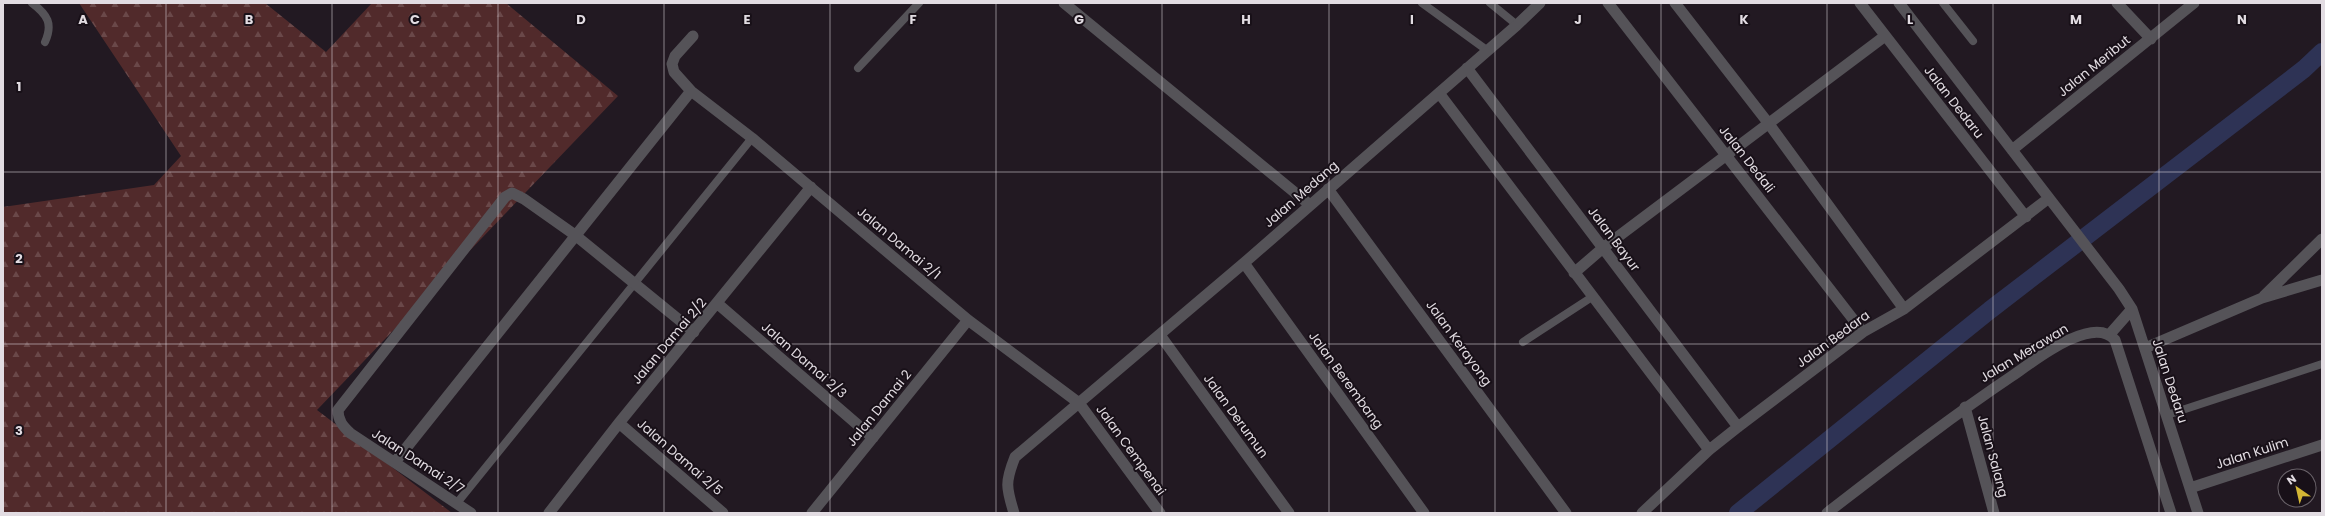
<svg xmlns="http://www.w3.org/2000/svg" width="2325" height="516" font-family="Poppins,sans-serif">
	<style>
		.forest { fill: url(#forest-firs) }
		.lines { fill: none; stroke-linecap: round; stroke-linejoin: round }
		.canal { stroke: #2e3355; stroke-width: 18 }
		.service { stroke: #555358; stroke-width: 8 }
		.minor { stroke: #555358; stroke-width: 11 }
		.grid { fill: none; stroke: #e2dce2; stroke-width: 1; stroke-opacity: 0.55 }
		.labels { text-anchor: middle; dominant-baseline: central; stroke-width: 4; stroke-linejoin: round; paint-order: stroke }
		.street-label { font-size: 13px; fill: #e2dce2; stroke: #181018 }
		.grid-label { font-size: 13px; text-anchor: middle; font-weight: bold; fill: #e2dce2; stroke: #181018; stroke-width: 4; stroke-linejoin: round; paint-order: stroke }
	</style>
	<defs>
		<pattern id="forest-firs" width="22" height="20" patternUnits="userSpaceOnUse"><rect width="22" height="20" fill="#512a2b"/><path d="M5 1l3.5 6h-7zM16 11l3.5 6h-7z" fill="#6a4849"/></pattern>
	</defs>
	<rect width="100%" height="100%" fill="#221922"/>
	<!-- forest -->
	<path class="forest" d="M79,3H265L326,52L372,3H506L618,96L317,410L452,513H3V207L154,185L181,156Z"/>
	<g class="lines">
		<!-- canal -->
		<path class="canal" d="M1738,513L1990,310L2304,69L2322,52"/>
		<!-- service -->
		<path class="service" d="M32,3C48,15 53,24 45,42
			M1422,3L1488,51
			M1490,3L1517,25
			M1943,3L1973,41
			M858,68L919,3
			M1523,342L1592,297
			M2167,415L2322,364
			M457,503L752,138"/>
		<!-- minor -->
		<path class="minor" d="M1064,3L1310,205
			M1608,3L1863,332
			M1675,3L1769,124L1904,309
			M1860,3L2026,217
			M1899,3L2119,289L2132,309L2198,513
			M2117,3L2151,39
			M693,36L675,56L672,64L674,72L691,91L752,138L968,320L1079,403L1160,513
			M1467,68L1738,427
			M1439,93L1709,450
			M2012,150L2194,3
			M1328,189L1566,513
			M1244,263L1424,513
			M1574,273L1603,248L1885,36
			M2264,296L2322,239
			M718,304L873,438
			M2110,334L2132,309
			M1160,335L1289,513
			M2145,348L2262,298L2322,280
			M1965,407L1994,513
			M619,423L723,513
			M395,462L691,91
			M2190,488L2322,445
			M471,513L350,433C343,426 338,421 338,410L505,197L512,193L524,199L575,235L694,332
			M549,513L619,423L811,187
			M812,513L968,320
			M1014,513C1006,487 1005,482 1015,457L1244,263L1517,25L1540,3
			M1642,513L1709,450L1738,427L1863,332L1904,309L2049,198
			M1827,513C1888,466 1948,419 2012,376C2032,362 2061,340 2085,334C2096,331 2107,331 2115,340L2171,513"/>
	</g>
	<!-- grid -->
	<path class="grid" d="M166,3V513M332,3V513M498,3V513M664,3V513M830,3V513M996,3V513M1162,3V513M1329,3V513M1495,3V513M1661,3V513M1827,3V513M1993,3V513M2159,3V513M3,172H2322M3,344H2322"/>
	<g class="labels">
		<!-- street labels -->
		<g class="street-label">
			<text transform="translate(2094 66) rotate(-39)">Jalan Meribut</text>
			<text transform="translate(1954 102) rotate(52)">Jalan Dedaru</text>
			<text transform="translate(1747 159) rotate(52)">Jalan Dedali</text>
			<text transform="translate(1301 194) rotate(-41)">Jalan Medang</text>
			<text transform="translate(1614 239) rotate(53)">Jalan Bayur</text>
			<text transform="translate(899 243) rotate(40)">Jalan Damai 2/1</text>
			<text transform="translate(1833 339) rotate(-36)">Jalan Bedara</text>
			<text transform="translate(669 341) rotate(-50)">Jalan Damai 2/2</text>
			<text transform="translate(1459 343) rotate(54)">Jalan Kerayong</text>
			<text transform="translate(2024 353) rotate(-31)">Jalan Merawan</text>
			<text transform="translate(804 360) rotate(41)">Jalan Damai 2/3</text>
			<text transform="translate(1346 380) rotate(54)">Jalan Berembang</text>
			<text transform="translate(2170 381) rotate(72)">Jalan Dedaru</text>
			<text transform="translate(879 408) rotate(-51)">Jalan Damai 2</text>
			<text transform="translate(1236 416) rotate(54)">Jalan Derumun</text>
			<text transform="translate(1131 450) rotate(54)">Jalan Cempenai</text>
			<text transform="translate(2252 453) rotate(-18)">Jalan Kulim</text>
			<text transform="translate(1993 456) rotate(75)">Jalan Salang</text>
			<text transform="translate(680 457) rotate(41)">Jalan Damai 2/5</text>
			<text transform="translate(418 461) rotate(33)">Jalan Damai 2/7</text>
		</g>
	</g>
	<g class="grid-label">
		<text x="83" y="24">A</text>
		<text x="249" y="24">B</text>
		<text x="415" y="24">C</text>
		<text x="581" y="24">D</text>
		<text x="747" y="24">E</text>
		<text x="913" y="24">F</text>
		<text x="1079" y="24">G</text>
		<text x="1246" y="24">H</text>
		<text x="1412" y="24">I</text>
		<text x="1578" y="24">J</text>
		<text x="1744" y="24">K</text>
		<text x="1910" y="24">L</text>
		<text x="2076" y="24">M</text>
		<text x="2242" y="24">N</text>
		<text x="19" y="91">1</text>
		<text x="19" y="263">2</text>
		<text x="19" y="435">3</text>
	</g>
	<!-- border -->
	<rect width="2325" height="516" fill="none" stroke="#e2dce2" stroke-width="8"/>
	<!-- north arrow -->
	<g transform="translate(2297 488) rotate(326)"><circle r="19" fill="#181018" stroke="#696269"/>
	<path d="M0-3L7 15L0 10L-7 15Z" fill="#d3b635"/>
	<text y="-6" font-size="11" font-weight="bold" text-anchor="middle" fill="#e2dce2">N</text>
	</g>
</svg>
